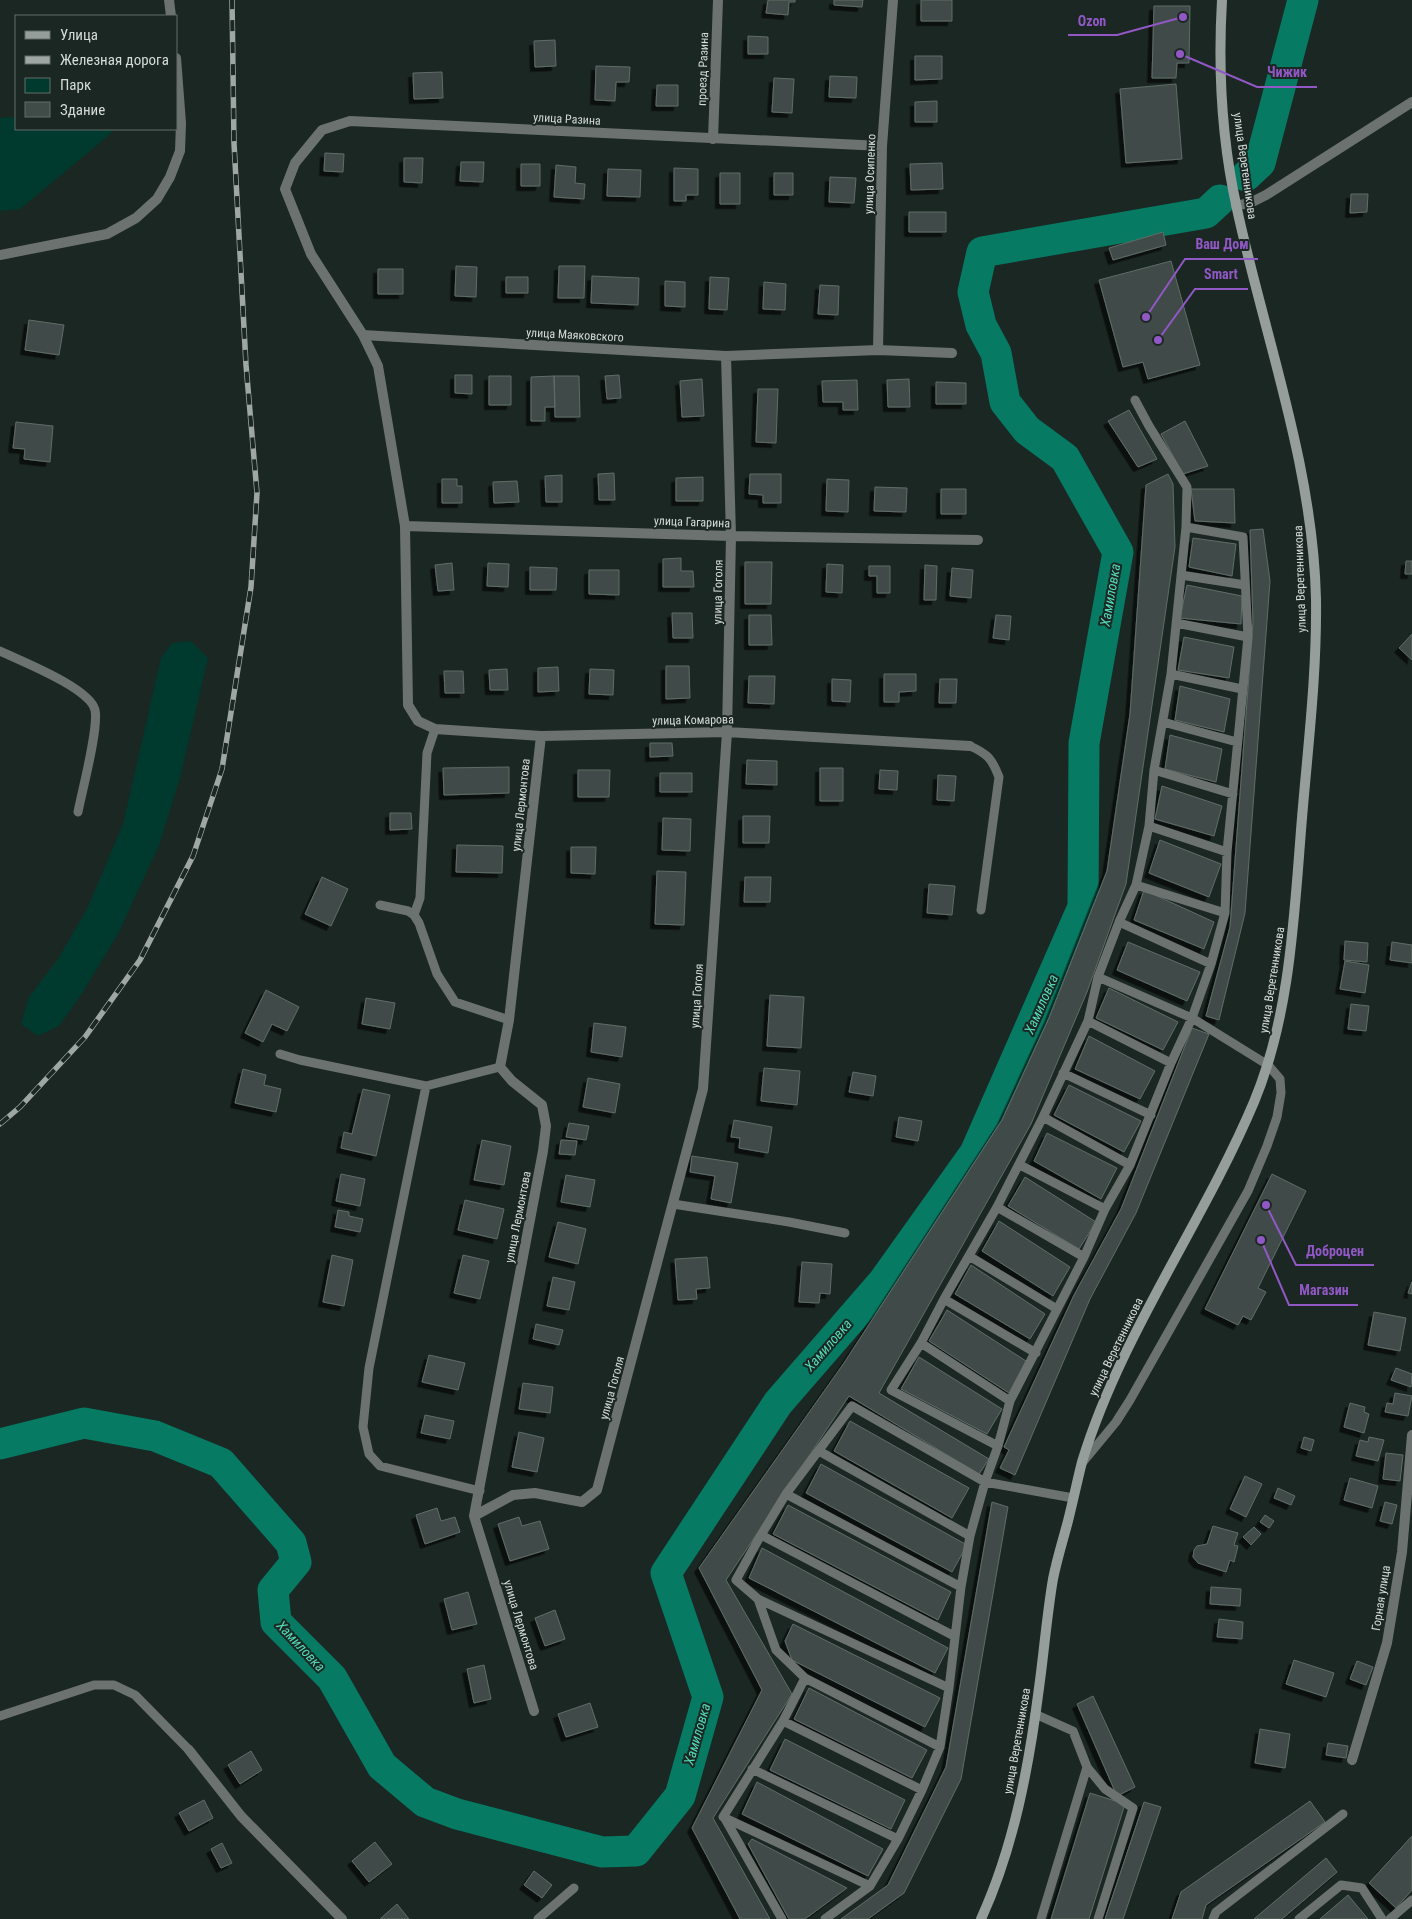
<svg xmlns="http://www.w3.org/2000/svg" width="1412" height="1919" font-family="'Roboto Condensed',sans-serif">
	<style>
		.green { fill: #00392d }
		.lines { fill: none; stroke-linecap: round; stroke-linejoin: round }
		.river { stroke: #067a63; stroke-width: 31 }
		.building { fill: #404c48; stroke: #5f6c67; filter: url(#shadow) }
		.lane { stroke: #6c7270; stroke-width: 9 }
		.street { stroke: #6c7270; stroke-width: 10 }
		.secondary { stroke: #959e9b; stroke-width: 10 }
		.rail-casing { stroke: #9ea7a3; stroke-width: 5.5 }
		.rail { stroke: #1b2723; stroke-width: 4; stroke-dasharray: 11; stroke-linecap: butt }
		.labels { text-anchor: middle; dominant-baseline: central; stroke-width: 4; stroke-linejoin: round; paint-order: stroke }
		.street-label { font-size: 12px; fill: #d4dbd8; stroke: #1b2723 }
		.water-label { font-size: 14px; font-style: italic; fill: #52dab8; stroke: #1b2723 }
		.leader { fill: none; stroke: #9158c5; stroke-width: 2 }
		.callout-dot { fill: #9158c5; stroke: #1b2723; stroke-width: 2 }
		.callout-label { font-size: 14px; text-anchor: middle; font-weight: bold; fill: #9158c5; stroke: #1b2723; stroke-width: 4; stroke-linejoin: round; paint-order: stroke }
	</style>
	<defs>
		<filter id="shadow"><feDropShadow dx="-4.5" dy="4.5" stdDeviation="0" flood-color="#0009"/></filter>
	</defs>
	<rect width="100%" height="100%" fill="#1b2723"/>
	<!-- green -->
	<path class="green" d="M16,117V129H114L108,136L20,209L0,211V118Z
		M191,641L208,658L181,774L160,843L118,934L81,995L59,1026L38,1036L21,1024L29,997L58,959L87,909L123,824L161,658L172,643Z"/>
	<g class="lines">
		<!-- river -->
		<path class="river" d="M1246,176L1260,163L1303,0
			M0,1444L84,1423L155,1436L221,1463L291,1543L296,1562L273,1590L276,1622L332,1678L382,1766L425,1802L457,1814L602,1852L636,1851L680,1796L708,1697L666,1573L778,1403L883,1282L975,1153L1083,907L1084,743L1118,552L1065,458L1027,430L1005,402L996,353L981,325L973,292L982,252L1206,213L1220,200"/>
	</g>
	<!-- building -->
	<path class="building" d="M768,0H795V2H789L788,15L766,13Z
		M834,0H863L862,7L834,5Z
		M921,0H952V21H921Z
		M1154,6H1190L1189,63H1177L1176,78H1152Z
		M748,36L768,37V54H748Z
		M555,40L556,66L535,67L534,41Z
		M915,56H942V79L915,80Z
		M596,66L630,67L629,82H616L615,101L595,100Z
		M442,72L443,98L414,99L413,73Z
		M830,76L857,77L856,98L829,97Z
		M774,78L794,79L792,113L772,112Z
		M1176,84L1182,159L1126,163L1120,89Z
		M657,85H678V106H656Z
		M937,101V122H915V102Z
		M325,153L344,154L343,172L324,171Z
		M404,158H423L422,183L404,182Z
		M461,162H484L483,182L460,181Z
		M942,163L943,189L911,190L910,164Z
		M521,164H540V186H521Z
		M556,165L576,167L575,183L585,184L584,199L554,197Z
		M674,168L698,169V195H686V201H674Z
		M608,169L641,170L640,197L607,196Z
		M720,173H740V204H720Z
		M774,173H793V195H774Z
		M830,177L856,178L854,203L829,202Z
		M1351,194H1368L1367,212L1350,213Z
		M909,212H946V232H909Z
		M1163,232L1166,245L1113,260L1109,248Z
		M1171,261L1200,365L1148,379L1143,362L1123,367L1099,280Z
		M456,266L477,267L476,297L455,296Z
		M559,266H585L584,298H558Z
		M378,269H403V294H378Z
		M592,276L639,278L638,305L591,303Z
		M506,277H528V293H506Z
		M710,277L729,278L727,310L709,309Z
		M665,281L685,282V307L665,306Z
		M764,282L786,284L785,310L763,309Z
		M820,285L839,286L838,315L818,314Z
		M29,320L64,325L59,355L25,350Z
		M455,375H472V394L455,393Z
		M619,375L621,398L607,399L605,376Z
		M489,376H511V405H489Z
		M554,376H579L580,417H555Z
		M554,376L555,407H545V421H531V377Z
		M702,379L704,416L682,417L680,381Z
		M909,379L910,407H888L887,380Z
		M857,380L858,410H843V402H823L822,381Z
		M936,382L966,383V404H936Z
		M758,389H778L776,443L756,442Z
		M1129,410L1157,459L1138,467L1108,421Z
		M1185,421L1208,466L1183,474L1161,434Z
		M16,422L53,426L50,462L24,459L25,449L13,448Z
		M614,473L615,500H599L598,474Z
		M750,474H781V503H763V495L749,494Z
		M1168,474L1173,484L1175,547L1126,884L1087,992L1031,1124L879,1393L989,1459L979,1474L849,1396L726,1580L792,1694L713,1818L770,1919H740L692,1828L762,1690L699,1568L844,1363L1002,1120L1049,1018L1107,871L1130,714L1146,485Z
		M562,475V502H546L545,476Z
		M703,477V501H676V478Z
		M442,479H457V486H462V503H442Z
		M827,479L849,480L848,512L826,511Z
		M517,481L519,502L494,503L493,482Z
		M875,487L907,488L906,512L874,511Z
		M941,489H966V514H941Z
		M1191,489H1234L1235,523L1195,521Z
		M1263,529L1270,581L1245,913L1219,1020L1206,1016L1230,927L1253,622L1250,530Z
		M1193,538L1236,544L1232,576L1189,567Z
		M681,558V571H693L694,587H663V559Z
		M1406,561H1412V574H1405Z
		M745,562H772L771,604H745Z
		M452,563L454,590L438,591L435,565Z
		M488,563L509,564L508,587L487,586Z
		M827,564L843,565L842,593L826,592Z
		M925,565L937,566L936,600H924Z
		M869,566H890V593H877V576H869Z
		M530,567L557,568L556,590H530Z
		M952,568L973,570L971,598L950,596Z
		M589,570H619V595L589,594Z
		M1187,585L1242,596L1241,624L1180,618Z
		M672,613H692L693,638H673Z
		M749,615H771L772,645H749Z
		M996,615L1011,616L1009,640L993,638Z
		M1412,634V660L1399,648Z
		M1184,637L1234,647L1229,678L1178,670Z
		M666,666H689L690,698L666,699Z
		M558,667L559,691L538,692V668Z
		M507,669L508,690H490L489,670Z
		M590,669L614,670L613,695L589,694Z
		M444,671H463L464,693H445Z
		M884,674H916V691L899,692V702H884Z
		M749,676H775L774,704L748,703Z
		M832,679L851,680L850,702L832,701Z
		M940,679H957L956,703H939Z
		M1180,686L1230,699L1224,732L1175,720Z
		M1170,735L1222,749L1216,782L1165,769Z
		M650,743H672L673,756L650,757Z
		M747,760L777,761V785L746,784Z
		M509,767V793L444,795L443,768Z
		M820,768H843V801H820Z
		M578,770H610L609,797H578Z
		M880,770L898,771L897,790L879,789Z
		M660,773H692V792H660Z
		M938,775L956,776L954,801L937,800Z
		M1162,786L1222,806L1214,836L1155,819Z
		M390,813H411L412,829L390,830Z
		M743,816H770L769,843H743Z
		M663,818L691,819L690,851L662,850Z
		M1160,840L1221,864L1209,897L1149,873Z
		M457,845L503,846L502,873L456,872Z
		M571,847H596L595,874L571,873Z
		M657,871L686,872L684,925L655,924Z
		M322,877L348,889L331,926L305,914Z
		M745,877H771L770,902H744Z
		M929,884L955,886L952,915L927,913Z
		M1144,890L1214,922L1204,949L1134,920Z
		M1345,941L1368,943L1367,962L1344,960Z
		M1128,942L1200,972L1187,1001L1117,970Z
		M1392,942L1412,945V963L1390,960Z
		M1345,961L1369,965L1365,993L1340,989Z
		M1109,988L1178,1022L1163,1050L1096,1018Z
		M266,990L299,1007L287,1031L272,1024L263,1042L245,1033Z
		M770,995L804,997L801,1048L767,1046Z
		M366,998L395,1003L390,1029L362,1024Z
		M1351,1004L1369,1006L1366,1031L1348,1029Z
		M594,1023L626,1027L622,1057L591,1052Z
		M1192,1028L1209,1034L1136,1213L1090,1299L1015,1475L1000,1468L1009,1450L1004,1447L1074,1295L1121,1209Z
		M1089,1036L1155,1071L1140,1099L1075,1069Z
		M764,1068L800,1071L797,1105L761,1101Z
		M243,1069L266,1075L264,1085L281,1089L276,1112L235,1103Z
		M853,1072L876,1076L873,1096L849,1092Z
		M588,1078L620,1084L615,1113L583,1107Z
		M1069,1085L1141,1121L1124,1152L1054,1115Z
		M363,1089L390,1095L376,1156L341,1148L344,1132L352,1134Z
		M899,1117L922,1121L918,1141L896,1137Z
		M734,1120L772,1127L768,1153L739,1148L740,1138L731,1137Z
		M569,1123L589,1126L586,1140L566,1137Z
		M1047,1133L1117,1168L1101,1199L1034,1161Z
		M482,1140L511,1146L504,1185L474,1180Z
		M561,1140L577,1141L575,1155L559,1154Z
		M692,1156L738,1163L731,1203L711,1199L715,1176L690,1172Z
		M341,1174L365,1179L360,1206L336,1201Z
		M1272,1174L1306,1191L1258,1288L1266,1292L1251,1320L1243,1316L1238,1325L1205,1309Z
		M566,1175L595,1180L590,1207L561,1202Z
		M1025,1177L1096,1222L1079,1249L1008,1206Z
		M465,1200L504,1209L497,1239L458,1230Z
		M338,1210L349,1212V1216L363,1219L360,1232L335,1227Z
		M999,1221L1070,1267L1053,1296L982,1251Z
		M558,1222L586,1229L578,1264L549,1257Z
		M332,1255L353,1260L344,1306L323,1302Z
		M463,1255L489,1261L480,1299L454,1293Z
		M707,1257L710,1288L696,1289L697,1299L678,1300L675,1259Z
		M802,1262L832,1264L830,1294L820,1293L819,1303L799,1302Z
		M971,1265L1045,1314L1030,1339L955,1294Z
		M553,1277L575,1282L569,1310L547,1306Z
		M1412,1282V1294L1408,1293Z
		M947,1310L1026,1361L1009,1393L929,1341Z
		M1374,1312L1406,1318L1400,1351L1368,1345Z
		M536,1324L563,1330L559,1345L533,1339Z
		M429,1355L465,1363L458,1390L422,1382Z
		M919,1357L1002,1409L987,1434L901,1389Z
		M1396,1368L1412,1374L1411,1387L1391,1380Z
		M523,1383L553,1387L550,1413L519,1409Z
		M1395,1393L1412,1396L1408,1416L1385,1412L1387,1403L1393,1404Z
		M1350,1403L1365,1407L1364,1412L1369,1414L1364,1433L1344,1427Z
		M425,1415L454,1421L450,1439L421,1433Z
		M850,1421L969,1488L952,1518L834,1451Z
		M519,1432L544,1438L537,1472L512,1467Z
		M1304,1437L1314,1440L1311,1451L1301,1448Z
		M1369,1437L1384,1440L1378,1461L1356,1456L1360,1440L1368,1442Z
		M1386,1453L1403,1455L1400,1481L1383,1479Z
		M821,1464L967,1545L952,1572L806,1493Z
		M1245,1476L1262,1484L1246,1517L1230,1509Z
		M1350,1478L1378,1486L1372,1508L1344,1500Z
		M1278,1488L1295,1496L1291,1505L1274,1498Z
		M992,1502L1008,1507L961,1779L904,1893L868,1919H841L888,1885L946,1767Z
		M1385,1502L1397,1505L1392,1524L1380,1521Z
		M788,1505L951,1592L938,1620L773,1534Z
		M437,1508L441,1521L455,1517L460,1532L425,1544L416,1515Z
		M1265,1515L1274,1521L1269,1528L1260,1522Z
		M519,1517L522,1526L540,1521L549,1549L510,1561L498,1524Z
		M1213,1526L1238,1533L1234,1545L1238,1546L1234,1562L1230,1560L1226,1572L1198,1563L1193,1557L1194,1550L1197,1546L1207,1544Z
		M1254,1527L1261,1534L1251,1545L1243,1537Z
		M762,1548L948,1648L935,1673L749,1578Z
		M1211,1587L1241,1589L1240,1606L1210,1604Z
		M468,1592L477,1624L452,1630L444,1599Z
		M555,1610L565,1639L545,1646L535,1618Z
		M1219,1619L1243,1622L1242,1639L1217,1637Z
		M793,1624L940,1698L925,1727L792,1660L785,1641Z
		M1294,1660L1334,1673L1326,1697L1286,1684Z
		M1357,1661L1373,1667L1366,1685L1350,1679Z
		M484,1665L491,1699L474,1703L467,1669Z
		M809,1688L927,1750L912,1778L794,1719Z
		M1093,1696L1135,1787L1117,1796L1077,1704Z
		M590,1703L598,1727L566,1737L558,1714Z
		M1260,1729L1290,1734L1285,1768L1255,1763Z
		M785,1739L905,1800L891,1829L770,1770Z
		M1328,1743L1348,1746L1346,1758L1326,1755Z
		M251,1751L262,1770L240,1784L228,1765Z
		M757,1782L883,1849L868,1876L742,1814Z
		M1090,1793L1125,1804L1089,1919H1051Z
		M204,1800L213,1818L189,1831L179,1813Z
		M1310,1801L1325,1822L1206,1905L1202,1919H1172L1181,1892Z
		M1144,1802L1161,1807L1123,1919H1105Z
		M1412,1836V1890L1396,1908L1369,1883Z
		M752,1839L847,1888L805,1919H789L748,1844Z
		M375,1842L392,1864L369,1882L352,1861Z
		M222,1843L232,1863L221,1868L211,1849Z
		M1326,1858L1337,1872L1282,1919H1254Z
		M534,1871L552,1885L542,1898L524,1885Z
		M1348,1895L1368,1919H1320Z
		M397,1904L409,1919H380Z"/>
	<g class="lines">
		<!-- lane -->
		<path class="lane" d="M1181,575L1245,585
			M1176,623L1248,637
			M0,651C21,661 90,688 95,710C99,728 82,791 78,812
			M1171,674L1242,689
			M1163,722L1237,742
			M970,746C988,754 992,759 999,777L981,910
			M1154,770L1233,794
			M1149,826L1227,852
			M1136,885L1225,913
			M380,905L408,911L414,915L419,923L437,974L455,1002L509,1020
			M414,915L420,898L427,753L435,729
			M1119,922L1211,964
			M1088,1021L1171,1063
			M280,1054L300,1060L426,1086L500,1067
			M1063,1073L1151,1115
			M426,1086L369,1368L363,1427L369,1454L380,1466L480,1491
			M1043,1117L1130,1165
			M1020,1165L1105,1209
			M673,1204L789,1222L845,1233
			M997,1207L1084,1257
			M969,1256L1057,1309
			M944,1299L1036,1353
			M921,1343L1010,1401
			M998,1446L891,1390L921,1343L944,1299L997,1207L1043,1117L1088,1021L1098,977L1119,922L1136,885L1149,826L1154,770L1171,674L1186,527L1187,487L1149,426L1135,400
			M819,1451L970,1536
			M1083,1462L1116,1422L1130,1400L1248,1191L1267,1146L1277,1117L1281,1093L1280,1079L1268,1065L1192,1018L1098,977
			M786,1494L961,1587
			M761,1535L954,1636
			M758,1599L949,1688
			M805,1678L940,1747
			M1035,1714L1073,1731L1087,1767L1105,1789L1133,1808L1098,1919
			M0,1716L94,1685H114L135,1695L189,1750
			M783,1721L922,1790
			M752,1769L898,1839
			M723,1817L783,1721L805,1678L776,1650L758,1599L736,1580L761,1535L786,1494L852,1406L985,1482L1073,1498
			M723,1817L870,1886
			M724,1817L782,1919
			M538,1919L574,1888
			M825,1919L870,1886L898,1839L922,1790L940,1747L949,1688L961,1587L970,1536L985,1482L998,1446L1010,1401L1084,1257L1105,1209L1130,1165L1171,1063L1192,1018L1211,964L1225,913L1227,852L1248,637L1243,537L1186,527
			M1041,1919L1087,1767
			M1213,1919L1216,1912L1343,1814
			M1299,1919L1341,1885L1362,1888L1382,1919
			M1390,1919L1412,1900"/>
		<!-- street -->
		<path class="street" d="M169,0L171,16
			M713,139L718,0
			M882,146L350,121L322,130L295,163L285,189L311,254L363,335L726,356L878,350L952,353
			M1236,206L1252,202L1266,195L1412,102
			M0,255L107,234L136,218L157,199L170,177L180,151L181,123L176,58
			M363,335L378,366L405,526L408,705L418,721L435,729L541,736L727,732L970,746
			M878,350L882,146L893,0
			M405,526L731,536L978,540
			M474,1516L513,1495L535,1493L582,1502L597,1490L703,1089L727,732L731,536L726,356
			M534,1711L474,1516L543,1151L546,1126L542,1105L512,1081L500,1067L509,1020L541,736
			M189,1750L241,1816L342,1919
			M1352,1760L1387,1643L1402,1552L1412,1435"/>
		<!-- secondary -->
		<path class="secondary" d="M981,1919C1014,1847 1029,1766 1039,1688C1044,1652 1047,1614 1053,1579C1057,1559 1063,1540 1068,1521C1073,1501 1077,1482 1082,1462C1121,1334 1202,1225 1254,1102C1291,1013 1294,914 1302,818C1308,746 1317,673 1316,599C1313,466 1265,338 1237,209C1222,142 1218,68 1222,0"/>
		<defs>
			<path id="rail" d="M0,1124L20,1107L85,1037L140,960L193,856L222,769L251,587L257,493L246,365L234,143L232,0"/>
		</defs>
		<!-- rail casing -->
		<use href="#rail" class="rail-casing"/>
		<!-- rail -->
		<use href="#rail" class="rail"/>
	</g>
	<g class="labels">
		<!-- street labels -->
		<g class="street-label">
			<text transform="translate(703 69) rotate(-88)">проезд Разина</text>
			<text transform="translate(567 119) rotate(3)">улица Разина</text>
			<text transform="translate(1245 166) rotate(82)">улица Веретенникова</text>
			<text transform="translate(870 174) rotate(-88)">улица Осипенко</text>
			<text transform="translate(575 335) rotate(3)">улица Маяковского</text>
			<text transform="translate(692 522) rotate(2)">улица Гагарина</text>
			<text transform="translate(1300 579) rotate(-92)">улица Веретенникова</text>
			<text transform="translate(718 592) rotate(-89)">улица Гоголя</text>
			<text transform="translate(693 720) rotate(-1)">улица Комарова</text>
			<text transform="translate(521 805) rotate(-84)">улица Лермонтова</text>
			<text transform="translate(1272 980) rotate(-81)">улица Веретенникова</text>
			<text transform="translate(697 996) rotate(-86)">улица Гоголя</text>
			<text transform="translate(518 1217) rotate(-79)">улица Лермонтова</text>
			<text transform="translate(1116 1347) rotate(-64)">улица Веретенникова</text>
			<text transform="translate(612 1388) rotate(-75)">улица Гоголя</text>
			<text transform="translate(1381 1598) rotate(-81)">Горная улица</text>
			<text transform="translate(521 1625) rotate(73)">улица Лермонтова</text>
			<text transform="translate(1017 1741) rotate(-80)">улица Веретенникова</text>
		</g>
		<!-- water labels -->
		<g class="water-label">
			<text transform="translate(1110 595) rotate(-80)">Хамиловка</text>
			<text transform="translate(1041 1004) rotate(-66)">Хамиловка</text>
			<text transform="translate(828 1345) rotate(-49)">Хамиловка</text>
			<text transform="translate(301 1646) rotate(47)">Хамиловка</text>
			<text transform="translate(697 1734) rotate(-74)">Хамиловка</text>
		</g>
	</g>
	<!-- callouts -->
	<path class="leader" d="M1183 17L1117 35H1068M1180 54L1257 87H1317M1146 317L1185 259H1258M1158 340L1195 289H1248M1266 1205L1296 1265H1374M1261 1240L1289 1305H1358"/>
	<g class="callout-dot">
		<circle cx="1183" cy="17" r="5"/>
		<circle cx="1180" cy="54" r="5"/>
		<circle cx="1146" cy="317" r="5"/>
		<circle cx="1158" cy="340" r="5"/>
		<circle cx="1266" cy="1205" r="5"/>
		<circle cx="1261" cy="1240" r="5"/>
	</g>
	<g class="callout-label">
		<text x="1092" y="26">Ozon</text>
		<text x="1287" y="77">Чижик</text>
		<text x="1222" y="249">Ваш Дом</text>
		<text x="1221" y="279">Smart</text>
		<text x="1335" y="1256">Доброцен</text>
		<text x="1324" y="1295">Магазин</text>
	</g>
	<!-- legend -->
	<rect x="15" y="15" width="162" height="115" fill="#1b2723" stroke="#656f6b"/>
	<rect x="25" y="31" width="25" height="8" fill="#959e9b" stroke="#656f6b"/>
	<text x="60" y="40" font-size="15" fill="#d4dbd8">Улица</text>
	<rect x="25" y="56" width="25" height="8" fill="#9ea7a3" stroke="#656f6b"/>
	<text x="60" y="65" font-size="15" fill="#d4dbd8">Железная дорога</text>
	<rect x="25" y="78" width="25" height="15" fill="#00392d" stroke="#656f6b"/>
	<text x="60" y="90" font-size="15" fill="#d4dbd8">Парк</text>
	<rect x="25" y="102" width="25" height="15" fill="#404c48" stroke="#656f6b"/>
	<text x="60" y="115" font-size="15" fill="#d4dbd8">Здание</text>
</svg>
